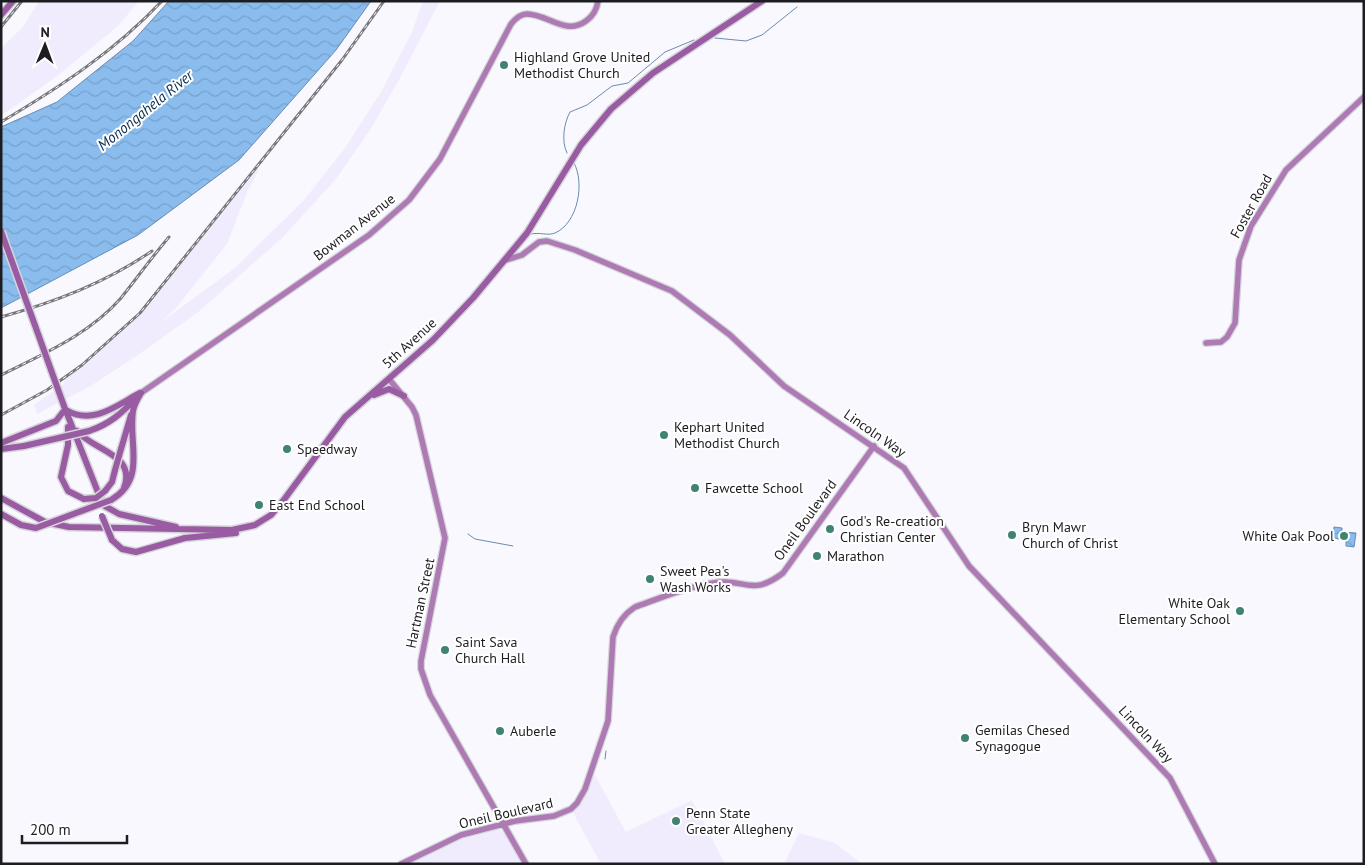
<svg xmlns="http://www.w3.org/2000/svg" width="1365" height="865" font-family="'PT Sans',sans-serif">
	<style>
		.built { fill: #f0ecfd }
		.water { fill: url(#water-waves); stroke: #698cb0 }
		.lines { fill: none; stroke-linecap: round; stroke-linejoin: round }
		.stream { stroke: #698cb0; stroke-width: 1 }
		.secondary-casing { stroke: #d6d5da; stroke-width: 8 }
		.primary-casing { stroke: #d6d5da; stroke-width: 9 }
		.secondary { stroke: #ad7ab4; stroke-width: 5.5 }
		.primary { stroke: #995ba2; stroke-width: 6 }
		.rail-casing { stroke: #79787d; stroke-width: 3 }
		.rail { stroke: #fff; stroke-width: 1; stroke-dasharray: 4; stroke-linecap: butt }
		.primary-bridge-casing { stroke: #d6d5da; stroke-width: 9; stroke-linecap: butt }
		.primary-bridge { stroke: #995ba2; stroke-width: 6 }
		.poi-dot { fill: #418373; stroke: #fff; stroke-width: 2 }
		.labels { text-anchor: middle; dominant-baseline: central; stroke-width: 4; stroke-linejoin: round; paint-order: stroke }
		.poi-label { font-size: 14px; fill: #1d1c20; stroke: #fff; text-anchor: start }
		.street-label { font-size: 14px; fill: #1d1c20; stroke: #fff }
		.water-label { font-size: 15px; font-style: italic; fill: #092e4f; stroke: #fff }
	</style>
	<defs>
		<pattern id="water-waves" width="16" height="10" patternUnits="userSpaceOnUse" patternTransform="scale(1.25)"><rect width="16" height="10" fill="#8abcee"/><path d="M0 5q4-4 8 0t8 0" fill="none" stroke="#77a1cc"/></pattern>
	</defs>
	<rect width="100%" height="100%" fill="#f9f8fe"/>
	<!-- built -->
	<path class="built" d="M39,1H139L118,26L56,77L1,116V48L23,27Z
		M423,1H440L400,78L370,130L336,179L282,238L197,313L135,357L89,387L37,414L34,405L64,384L63,380L93,358L133,321L157,295L257,168L259,170L248,190L227,244L175,309L161,322L235,268L304,200L345,148L381,92L412,32Z
		M592,770L626,832L692,800L724,862L727,864H601L571,809Z
		M495,827L505,833L522,864H405L456,840Z
		M799,833L835,843L862,864H784Z"/>
	<!-- water -->
	<path class="water" d="M169,1H371L336,50L239,160L138,235L1,308V127L57,102L133,41Z
		M1334,527L1342,528V532L1356,533L1354,547L1346,546V540L1333,538Z"/>
	<g class="lines">
		<!-- stream -->
		<path class="stream" d="M715,38L746,41L762,35L797,7
			M567,153C561,141 564,123 570,112L587,105L612,86L628,83L665,52L694,40
			M531,234C539,232 548,236 555,233C578,223 585,183 574,163
			M468,534L475,539L513,546
			M605,759L606,751"/>
		<defs>
			<path id="secondary" d="M506,260L522,255L539,242L547,241L575,250L672,291L730,335L784,386L904,468L969,566L1170,778L1215,864
				M1206,343L1221,342L1227,337L1235,323L1239,260L1251,226L1286,170L1364,97
				M389,379L412,407L416,415L445,538L421,661V669L430,695L526,864
				M141,393L369,235L409,200L440,159L511,24C515,19 520,14 527,14C548,14 565,36 586,21C593,16 597,9 598,1
				M401,864L461,835L515,821L554,816L571,809L577,803L585,789L608,721L613,637C617,624 624,614 635,607C660,598 687,587 713,583C745,577 750,598 783,573L874,446"/>
			<path id="primary" d="M1,15L13,1
				M374,395L389,389L404,396
				M64,406L103,505L119,514L176,527
				M66,410C93,426 117,405 140,393
				M68,427V445L61,477L68,491L84,499
				M77,431C92,450 137,454 124,488
				M89,431C110,424 122,413 136,398
				M1,443L56,421L63,412
				M1,449L24,446
				M121,449L131,415
				M105,491L112,482L115,470
				M1,498L45,522L69,527L232,530L255,525L271,515L283,501L345,417L433,340L473,298L527,233L581,145L611,109L653,73L762,1
				M111,500C147,479 128,444 133,411C134,405 138,398 141,393
				M112,540L122,549L136,552L185,538L236,533"/>
		</defs>
		<!-- secondary casing -->
		<use href="#secondary" class="secondary-casing"/>
		<!-- primary casing -->
		<use href="#primary" class="primary-casing"/>
		<!-- secondary -->
		<use href="#secondary" class="secondary"/>
		<!-- primary -->
		<use href="#primary" class="primary"/>
		<defs>
			<path id="rail" d="M1,27L22,1
				M1,122C60,87 115,51 162,1
				M1,317C55,302 105,283 152,251
				M1,375C43,354 90,334 121,298C137,278 152,257 169,237
				M1,415L47,390L82,365L140,313L342,60L384,1"/>
		</defs>
		<!-- rail casing -->
		<use href="#rail" class="rail-casing"/>
		<!-- rail -->
		<use href="#rail" class="rail"/>
		<defs>
			<path id="primary-bridge" d="M1,231L64,406
				M24,446L89,431
				M115,470L121,449
				M84,499L96,498L105,491
				M1,514L21,525L36,528L111,500
				M102,516L112,540"/>
		</defs>
		<!-- primary-bridge casing -->
		<use href="#primary-bridge" class="primary-bridge-casing"/>
		<!-- primary-bridge -->
		<use href="#primary-bridge" class="primary-bridge"/>
	</g>
	<!-- markers -->
	<g class="poi-dot">
		<circle cx="504" cy="65" r="5"/>
		<circle cx="664" cy="435" r="5"/>
		<circle cx="287" cy="449" r="5"/>
		<circle cx="695" cy="488" r="5"/>
		<circle cx="259" cy="505" r="5"/>
		<circle cx="830" cy="529" r="5"/>
		<circle cx="1012" cy="535" r="5"/>
		<circle cx="1344" cy="536" r="5"/>
		<circle cx="817" cy="556" r="5"/>
		<circle cx="650" cy="579" r="5"/>
		<circle cx="1240" cy="611" r="5"/>
		<circle cx="445" cy="650" r="5"/>
		<circle cx="500" cy="731" r="5"/>
		<circle cx="965" cy="738" r="5"/>
		<circle cx="676" cy="821" r="5"/>
	</g>
	<g class="labels">
		<!-- poi labels -->
		<g class="poi-label">
			<text x="514" y="57">Highland Grove United<tspan x="514" dy="16">Methodist Church</tspan></text>
			<text x="674" y="427">Kephart United<tspan x="674" dy="16">Methodist Church</tspan></text>
			<text x="297" y="449">Speedway</text>
			<text x="705" y="488">Fawcette School</text>
			<text x="269" y="505">East End School</text>
			<text x="840" y="521">God's Re-creation<tspan x="840" dy="16">Christian Center</tspan></text>
			<text x="1022" y="527">Bryn Mawr<tspan x="1022" dy="16">Church of Christ</tspan></text>
			<text x="1334" y="536" text-anchor="end">White Oak Pool</text>
			<text x="827" y="556">Marathon</text>
			<text x="660" y="571">Sweet Pea's<tspan x="660" dy="16">Wash Works</tspan></text>
			<text x="1230" y="603" text-anchor="end">White Oak<tspan x="1230" dy="16">Elementary School</tspan></text>
			<text x="455" y="642">Saint Sava<tspan x="455" dy="16">Church Hall</tspan></text>
			<text x="975" y="730">Gemilas Chesed<tspan x="975" dy="16">Synagogue</tspan></text>
			<text x="510" y="731">Auberle</text>
			<text x="686" y="813">Penn State<tspan x="686" dy="16">Greater Allegheny</tspan></text>
		</g>
		<!-- street labels -->
		<g class="street-label">
			<text transform="translate(1251 206) rotate(-61)">Foster Road</text>
			<text transform="translate(354 227) rotate(-38)">Bowman Avenue</text>
			<text transform="translate(409 343) rotate(-42)">5th Avenue</text>
			<text transform="translate(875 433) rotate(35)">Lincoln Way</text>
			<text transform="translate(805 520) rotate(-54)">Oneil Boulevard</text>
			<text transform="translate(420 603) rotate(-78)">Hartman Street</text>
			<text transform="translate(1146 734) rotate(47)">Lincoln Way</text>
			<text transform="translate(506 813) rotate(-13)">Oneil Boulevard</text>
		</g>
		<!-- water labels -->
		<g class="water-label">
			<text transform="translate(145 110) rotate(-39)">Monongahela River</text>
		</g>
	</g>
	<!-- border -->
	<rect width="1365" height="865" fill="none" stroke="#1d1c20" stroke-width="5"/>
	<!-- north arrow -->
	<g transform="translate(45 45) rotate(1)" stroke="#ffffff" stroke-width="4" paint-order="stroke">
	<path d="M0-4L9 19L0 12L-9 19Z" fill="#1d1c20"/>
	<text y="-8" font-size="14" font-weight="bold" text-anchor="middle" fill="#1d1c20">N</text>
	</g>
	<!-- scale -->
	<path d="M22 835v8h105v-8" fill="none" stroke="#1d1c20" stroke-width="2.5"/>
	<text x="30" y="835" font-size="15" fill="#1d1c20" stroke="#ffffff" stroke-width="4" paint-order="stroke">200 m</text>
</svg>
